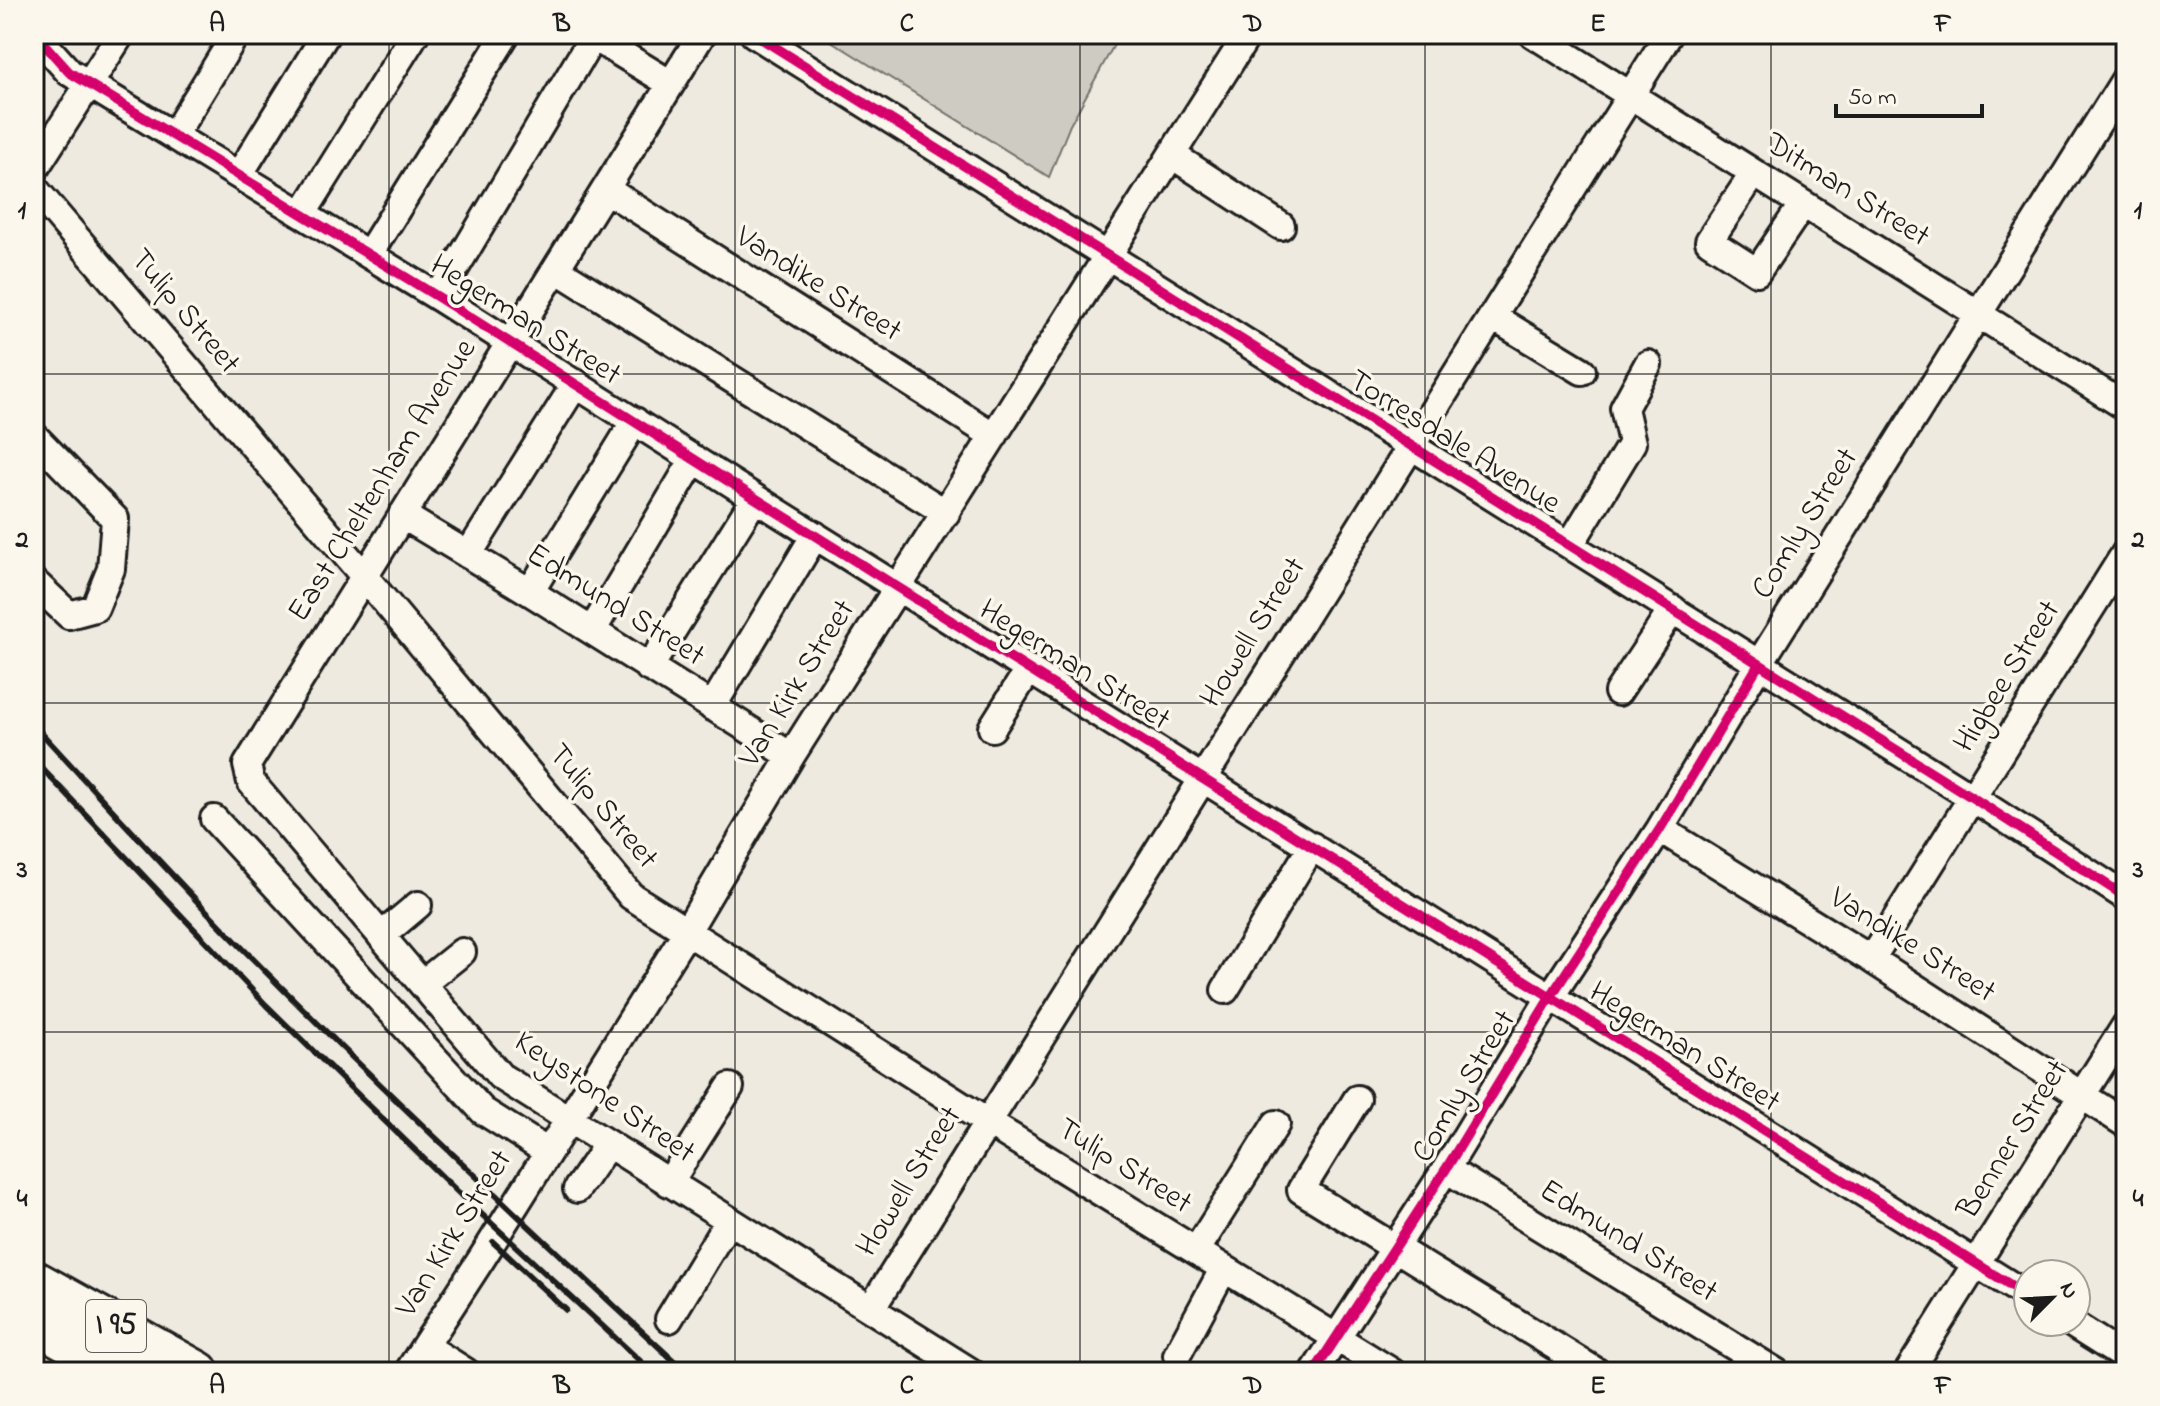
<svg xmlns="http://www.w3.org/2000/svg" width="2160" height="1406" font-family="'Indie Flower',sans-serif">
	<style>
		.green { fill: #ceccc2; stroke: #75746f; stroke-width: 2 }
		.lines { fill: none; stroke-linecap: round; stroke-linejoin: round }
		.minor-casing { stroke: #1c1c1c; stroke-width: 32 }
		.highway-casing { stroke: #1c1c1c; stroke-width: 46 }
		.minor { stroke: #fbf7ec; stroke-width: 26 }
		.highway { stroke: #fbf7ec; stroke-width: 40 }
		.rail { stroke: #1c1c1c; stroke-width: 6 }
		.cycleway-casing { stroke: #fbf7ec; stroke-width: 15 }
		.cycleway { stroke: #d6006c; stroke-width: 10 }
		.grid { fill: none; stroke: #1c1c1c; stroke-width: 2; stroke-opacity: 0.55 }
		.labels { text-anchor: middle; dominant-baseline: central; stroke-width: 7; stroke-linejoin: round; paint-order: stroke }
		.shield { fill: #fbf7ec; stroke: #5f5e5a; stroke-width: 2 }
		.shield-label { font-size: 30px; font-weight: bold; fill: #1c1c1c }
		.street-label { font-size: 32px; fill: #1c1c1c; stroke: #fbf7ec }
		.neatline { fill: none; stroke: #1c1c1c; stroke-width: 3 }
		.grid-label { font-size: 26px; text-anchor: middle; font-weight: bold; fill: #1c1c1c }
	</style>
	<rect width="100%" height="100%" fill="#eeeadf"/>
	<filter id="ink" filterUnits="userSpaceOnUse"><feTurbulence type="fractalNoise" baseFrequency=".0125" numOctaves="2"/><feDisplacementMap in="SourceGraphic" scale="16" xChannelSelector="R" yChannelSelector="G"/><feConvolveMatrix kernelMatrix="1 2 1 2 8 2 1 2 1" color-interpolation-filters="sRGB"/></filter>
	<g filter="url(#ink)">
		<!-- green -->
		<path class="green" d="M820,34H1120L1070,125L1049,177Z"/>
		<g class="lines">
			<defs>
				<path id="minor" d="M35,34L69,72L438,297L755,498L2028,1296
					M589,34L671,84
					M702,34L247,765L251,782L500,1076L971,1372
					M754,34L1973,798L2126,897
					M1533,34L2126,407
					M174,135L236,34
					M1172,155L1281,226
					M34,170L121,34
					M1754,173L1709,241L1757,272L1803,204
					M239,175L326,34
					M34,188L364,576L631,896L987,1122L1392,1372
					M607,190L994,436
					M303,213L415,34
					M369,254L506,34
					M556,269L946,513
					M438,297L593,37
					M1493,317L1582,371
					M34,436L115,519L111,569L95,608L69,615L34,582
					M402,515L530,592L791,756
					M1570,545L1632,443L1624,408L1648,364
					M468,555L576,383
					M530,592L635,421
					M592,631L694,459
					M649,668L755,498
					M1618,692L1673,609
					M712,707L815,535
					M992,728L1029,669
					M214,819L483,1111L548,1152
					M1660,829L1871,959L2126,1124
					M381,936L418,905
					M1871,959L2126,552
					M422,984L462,952
					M1225,990L1312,846
					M1357,1099L1301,1190L1597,1372
					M1446,1169L1776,1372
					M669,1183L730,1087
					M577,1189L608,1144
					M1196,1251L1276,1124
					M871,1309L1669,34
					M669,1319L729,1220
					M2069,1322L2126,1358
					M425,1346L466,1372
					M1177,1355L1224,1268
					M408,1372L482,1258L687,931L791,756L1248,34
					M1314,1372L1446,1169L1551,996L1660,829L1759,664L2126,78
					M1908,1372L2126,1025"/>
				<path id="highway" d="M34,1281L198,1372
					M34,1322L124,1372"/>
			</defs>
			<!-- minor casing -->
			<use href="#minor" class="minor-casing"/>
			<!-- highway casing -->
			<use href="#highway" class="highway-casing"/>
			<!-- minor -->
			<use href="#minor" class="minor"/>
			<!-- highway -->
			<use href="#highway" class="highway"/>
			<!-- rail -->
			<path class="rail" d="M34,725C116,814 197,904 283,989C414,1120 550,1247 686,1372
				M34,760L266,1005L464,1198L652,1372
				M493,1242L566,1310"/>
			<defs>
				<path id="cycleway" d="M35,34L69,72L438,297L755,498L2028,1296
					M754,34L1973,798L2126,897
					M1314,1372L1446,1169L1551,996L1660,829L1759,664"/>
			</defs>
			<!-- cycleway casing -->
			<use href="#cycleway" class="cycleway-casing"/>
			<!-- cycleway -->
			<use href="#cycleway" class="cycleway"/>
		</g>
	</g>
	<!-- grid -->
	<path class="grid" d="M389,34V1372M735,34V1372M1080,34V1372M1425,34V1372M1771,34V1372M34,374H2126M34,703H2126M34,1032H2126"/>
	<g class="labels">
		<!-- shield labels -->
		<rect class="shield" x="86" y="1300" width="60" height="52" rx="6"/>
		<g class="shield-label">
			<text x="116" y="1326">I 95</text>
		</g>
		<!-- street labels -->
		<g class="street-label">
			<text transform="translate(1847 191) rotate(32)">Ditman Street</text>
			<text transform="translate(818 285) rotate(32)">Vandike Street</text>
			<text transform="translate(184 312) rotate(50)">Tulip Street</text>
			<text transform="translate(525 321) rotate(32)">Hegerman Street</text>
			<text transform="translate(1454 443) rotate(32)">Torresdale Avenue</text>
			<text transform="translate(383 481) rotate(-58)">East Cheltenham Avenue</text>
			<text transform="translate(1806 524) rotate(-58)">Comly Street</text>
			<text transform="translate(615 606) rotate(32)">Edmund Street</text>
			<text transform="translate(1254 633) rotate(-58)">Howell Street</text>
			<text transform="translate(1074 666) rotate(32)">Hegerman Street</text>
			<text transform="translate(2008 677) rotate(-58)">Higbee Street</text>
			<text transform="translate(798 684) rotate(-58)">Van Kirk Street</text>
			<text transform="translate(602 807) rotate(50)">Tulip Street</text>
			<text transform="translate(1912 946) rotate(32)">Vandike Street</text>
			<text transform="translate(1684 1048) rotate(32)">Hegerman Street</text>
			<text transform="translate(1465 1087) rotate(-59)">Comly Street</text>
			<text transform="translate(604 1098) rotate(34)">Keystone Street</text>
			<text transform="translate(2014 1140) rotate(-58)">Benner Street</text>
			<text transform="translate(1124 1167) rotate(32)">Tulip Street</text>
			<text transform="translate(910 1182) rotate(-58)">Howell Street</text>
			<text transform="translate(455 1234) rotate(-58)">Van Kirk Street</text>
			<text transform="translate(1628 1242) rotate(32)">Edmund Street</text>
		</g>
	</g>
	<!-- margin -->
	<rect width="2160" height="1406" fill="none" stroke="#fbf7ec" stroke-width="88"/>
	<!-- north arrow -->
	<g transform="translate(2052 1298) rotate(66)"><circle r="38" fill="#fbf7ec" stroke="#a29f99" stroke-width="2"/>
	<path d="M0-6L14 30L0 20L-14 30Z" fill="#1c1c1c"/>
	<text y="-12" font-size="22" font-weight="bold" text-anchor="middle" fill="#1c1c1c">N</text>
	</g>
	<!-- scale -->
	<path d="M1836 104v12h146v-12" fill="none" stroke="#1c1c1c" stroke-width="4"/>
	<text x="1848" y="104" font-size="24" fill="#1c1c1c" stroke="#fbf7ec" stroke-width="6" paint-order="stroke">50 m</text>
	<rect x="44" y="44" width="2072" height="1318" class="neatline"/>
	<g class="grid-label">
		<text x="217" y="31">A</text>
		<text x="562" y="31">B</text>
		<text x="907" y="31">C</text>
		<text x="1253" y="31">D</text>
		<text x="1598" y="31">E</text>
		<text x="1943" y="31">F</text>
		<text x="22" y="218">1</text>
		<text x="2138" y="218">1</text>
		<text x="22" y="547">2</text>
		<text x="2138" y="547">2</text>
		<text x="22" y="877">3</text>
		<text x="2138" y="877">3</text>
		<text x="22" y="1206">4</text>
		<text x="2138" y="1206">4</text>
		<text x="217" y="1393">A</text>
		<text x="562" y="1393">B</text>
		<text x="907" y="1393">C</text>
		<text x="1253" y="1393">D</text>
		<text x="1598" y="1393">E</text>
		<text x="1943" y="1393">F</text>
	</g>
</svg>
